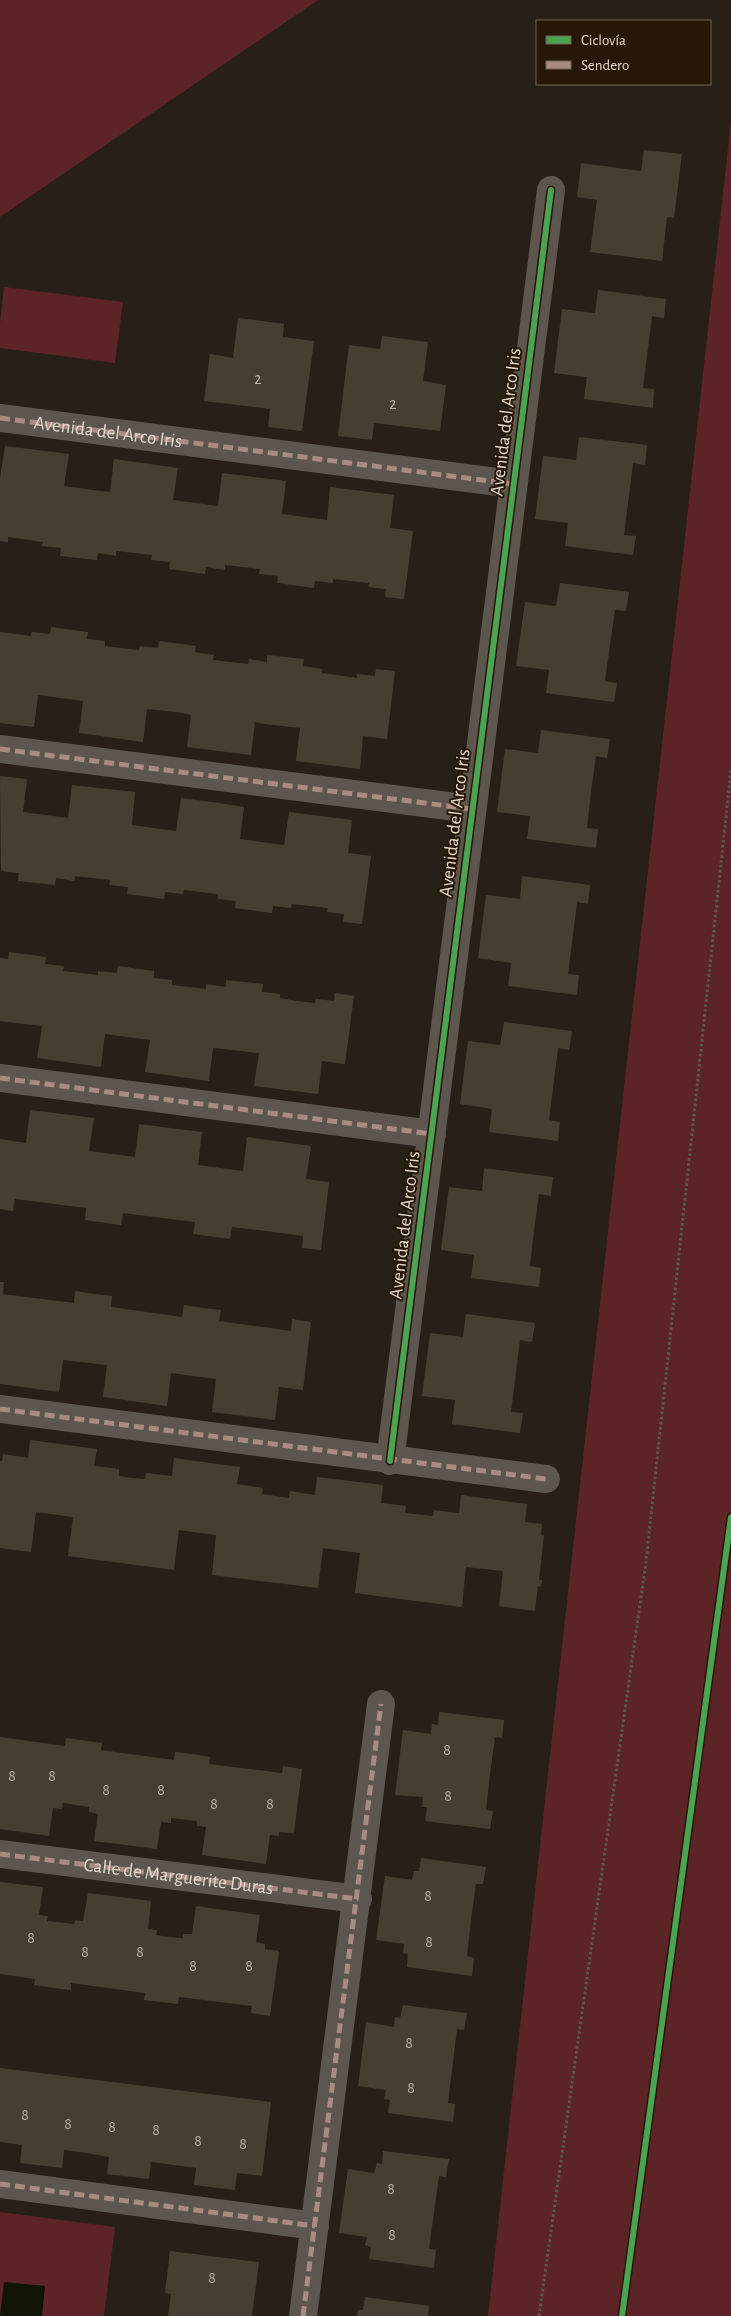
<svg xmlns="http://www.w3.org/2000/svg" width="731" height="2316" font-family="'Alegreya Sans',sans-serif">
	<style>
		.green { fill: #5c2427 }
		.water { fill: #111504 }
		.building { fill: #463f31 }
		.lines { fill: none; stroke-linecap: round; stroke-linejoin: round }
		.path { stroke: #5e5751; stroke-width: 3; stroke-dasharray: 2.5 2.5; stroke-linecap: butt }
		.minor { stroke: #5c564e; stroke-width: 28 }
		.quiet { stroke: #a88b81; stroke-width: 5; stroke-dasharray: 10 5; stroke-linecap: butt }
		.cycleway-casing { stroke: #261706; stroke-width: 9 }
		.cycleway { stroke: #4ca352; stroke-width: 6 }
		.labels { text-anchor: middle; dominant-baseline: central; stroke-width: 4; stroke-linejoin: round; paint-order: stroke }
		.number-label { font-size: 16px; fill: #bbb2a6 }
		.street-label { font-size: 19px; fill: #e2d8cd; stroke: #261706 }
	</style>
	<rect width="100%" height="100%" fill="#282017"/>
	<!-- green -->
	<path class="green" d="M0,0H318L0,217Z
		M731,121V2316H488Z
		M4,287L123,302L115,363L0,348V323Z
		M0,2212L115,2227L104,2316H0Z"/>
	<!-- water -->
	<path class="water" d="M4,2282L45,2286L42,2316H0Z"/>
	<!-- building -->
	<path class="building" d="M644,150L682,154L674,218L667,217L662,261L590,252L597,200L577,197L581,163L641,171Z
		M598,290L666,299L664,318L652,316L643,388L654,389L653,408L584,399L587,377L554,373L562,309L595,313Z
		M238,318L284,324L283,337L314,341L302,431L268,427L270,409L204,401L210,354L233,358Z
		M382,336L428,342L423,381L446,385L440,431L374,423L372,440L338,436L349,345L380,349Z
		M579,437L647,445L645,465L633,463L624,535L636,536L633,555L565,546L568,523L535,519L543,456L576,460Z
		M5,446L69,454L64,486L100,491L110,492L114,459L178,468L173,500L181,501L218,506L222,473L286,481L282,514L327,520L330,487L394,495L390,528L413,531L404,599L385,597L386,589L368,587L369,583L333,579V583L315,581L314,588L277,583L278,576L259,574L260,569L225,565V570L206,567L205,574L169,569L170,562L151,560L152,555L116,551V556L98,553L97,560L60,556L61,548L42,546L43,542L8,537V542L0,541V478Z
		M560,583L629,592L626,611L615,610L610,645L605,681L617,683L614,702L546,693L549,670L516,666L525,602L556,606Z
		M51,627L88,632L87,639L105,641V646L139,650L140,646L158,648L159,641L196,646L195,652L214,655L213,660L248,664L249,659L267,662V655L304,659L303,666L322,669V673L357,678V674L375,676L376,669L395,671L387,739L363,736L360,769L296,761L300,728L265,724L255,722L251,755L187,747L191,715L184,713L147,709L143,742L79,733L83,701L38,695L34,727L0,723V632L31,636L32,632L50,634Z
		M541,730L610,739L607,758L596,756L591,792L587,828L598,829L596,848L527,839L530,816L497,812L505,749L538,753Z
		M0,776L27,779L23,812L68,818L72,785L135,792L132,825L176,831L181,798L212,802L244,807L240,839L284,845L289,812L352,820L348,853L371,856L362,924L343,922L344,914L327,912L328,908L292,904L291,908L273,906L272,913L235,908L236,901L218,899V894L184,890L183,894L165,892L164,899L127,894L128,887L109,885L110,880L75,876L74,881L56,878L55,885L18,881L19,873L1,871Z
		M522,876L590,885L588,904L577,902L568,974L579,975L577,995L508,986L511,963L478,958L486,895L520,899Z
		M9,952L46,957L45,964L64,966L63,971L81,973L98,975V971L117,973L118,966L154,971V978L172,980V985L206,989V984L226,987V980L263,984L262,992L280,994V998L297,1001L315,1003L316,999L334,1001L335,993L354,996L345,1064L322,1061L318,1094L254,1086L259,1053L223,1049L213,1048L209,1081L145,1072L150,1040L142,1039L105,1034L101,1067L37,1058L42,1026L0,1021V958L8,959Z
		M504,1022L572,1031L569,1050L558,1048L549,1120L560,1122L558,1141L489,1132L492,1109L460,1104L468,1041L500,1045Z
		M30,1110L94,1118L89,1151L135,1157L139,1124L202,1132L198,1165L243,1171L247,1137L311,1146L306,1179L329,1182L321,1250L302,1248L303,1236L267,1231L232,1227L230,1239L193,1234L195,1222L123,1213L121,1225L85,1220L86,1208L15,1199L13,1211L0,1209V1139L26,1143Z
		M484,1168L553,1177L551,1196L539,1194L534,1230L530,1266L541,1268L539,1287L471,1278L474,1255L441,1250L449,1187L482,1191Z
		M0,1282H4L3,1294L74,1303L75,1291L94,1294L112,1296L111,1307L182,1317L184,1305L203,1308L221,1310L219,1321L291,1331L292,1319L311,1322L303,1390L279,1387L275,1420L212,1412L216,1379L171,1373L167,1406L103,1397L107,1365L63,1360L59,1392L0,1384Z
		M466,1314L535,1323L532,1342L520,1340L511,1412L523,1413L520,1433L452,1424L455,1400L422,1396L430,1333L463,1337Z
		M30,1440L97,1449L94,1466L119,1469V1476L132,1478L145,1479L146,1473L172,1476L174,1458L240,1467L237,1484L263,1488L262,1494L289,1498L290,1491L315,1495L317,1477L383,1485L381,1503L406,1506L405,1513L433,1516L434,1510L459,1513L461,1495L527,1504L525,1522L542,1524L541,1535L544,1536L539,1580H542L541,1587L538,1586L535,1611L499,1606L503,1571L466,1567L462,1607L355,1593L360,1553L323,1548L318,1588L212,1575L216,1535L179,1530L174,1570L68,1556L73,1517L36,1512L31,1552L0,1548V1461H2L3,1454L28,1458Z
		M439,1712L504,1720L502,1738L495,1737L490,1774L486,1810L493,1811L490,1829L425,1821L427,1807H422L423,1797L395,1795L403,1730L431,1734L432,1724L438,1725Z
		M0,1737L65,1746L66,1738L102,1743L101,1750L174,1760L175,1752L192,1754L210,1757L209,1764L282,1773L283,1766L302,1769L294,1833L279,1832V1836L270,1835L266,1864L202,1855L206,1827L197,1826V1821L171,1818V1823L161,1822L157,1849L94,1841L98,1814L89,1812V1807L63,1803L62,1809L53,1808L49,1836L0,1829Z
		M421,1858L486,1867L483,1884H476L471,1920L467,1956L474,1958L472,1976L407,1967L408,1954L403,1953L404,1944L376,1940L385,1876L412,1880L414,1871H419Z
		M0,1882L43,1887L39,1915L48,1916L47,1921L74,1924L75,1920L83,1921L88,1893L151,1901L148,1929L157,1930L156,1935L169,1937L183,1938V1934H192L196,1906L260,1915L256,1942L265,1944V1949L279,1951L270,2016L251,2013L252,2006L179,1997L178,2004L144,2000L145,1993L71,1983V1990L53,1988L34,1985L35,1979L0,1974Z
		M403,2005L467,2013L464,2030L457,2029L448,2103L455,2104L453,2122L388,2113L390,2100L384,2099L386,2090L358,2086L366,2022L394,2027L395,2017L400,2018Z
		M0,2068L271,2102L262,2176L237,2173L235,2190L194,2185L196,2168L151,2162L149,2179L107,2174L109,2157L87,2153L64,2150L62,2168L20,2163L22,2145L0,2142Z
		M383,2151L449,2159L446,2177L439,2176L434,2212L429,2249L436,2250L434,2268L369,2259L371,2247L365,2245L367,2237L339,2233L348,2169L374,2173L377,2163L382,2164Z
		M170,2251L259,2262L252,2316H168L171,2294L165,2293Z
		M365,2297L429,2306L428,2316H357L358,2310H363Z"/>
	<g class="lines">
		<!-- path -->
		<path class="path" d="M539,2316L646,1562L731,770"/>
		<!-- minor -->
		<path class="minor" d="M0,418L513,484
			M0,749L472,809
			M0,1078L432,1134
			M0,1409L546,1479
			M390,1461L551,190
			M0,1854L358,1899
			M0,2184L315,2226
			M303,2316L381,1704"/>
		<!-- quiet -->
		<g class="quiet">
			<path id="s1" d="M0,418L513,484"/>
			<path d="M0,749L472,809"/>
			<path d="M0,1078L432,1134"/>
			<path d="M0,1409L546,1479"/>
			<path id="s2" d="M0,1854L358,1899"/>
			<path d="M0,2184L315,2226"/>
			<path d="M303,2316L381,1704"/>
		</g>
		<defs>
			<path id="cycleway" d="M390,1461L551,190
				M622,2316L731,1517"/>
		</defs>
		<!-- cycleway casing -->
		<use href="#cycleway" class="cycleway-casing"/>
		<!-- cycleway -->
		<use href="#cycleway" class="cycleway"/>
	</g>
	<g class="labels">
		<!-- number labels -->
		<g class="number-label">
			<text x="258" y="379">2</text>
			<text x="393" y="404">2</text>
			<text x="447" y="1750">8</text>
			<text x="12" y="1776">8</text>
			<text x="52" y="1776">8</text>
			<text x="106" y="1790">8</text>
			<text x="161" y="1790">8</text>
			<text x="448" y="1796">8</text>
			<text x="214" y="1804">8</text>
			<text x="270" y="1804">8</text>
			<text x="428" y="1896">8</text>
			<text x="31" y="1938">8</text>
			<text x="429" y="1942">8</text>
			<text x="85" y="1952">8</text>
			<text x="140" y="1952">8</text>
			<text x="193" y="1966">8</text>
			<text x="249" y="1966">8</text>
			<text x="409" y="2043">8</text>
			<text x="411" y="2088">8</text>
			<text x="25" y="2115">8</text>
			<text x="68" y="2124">8</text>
			<text x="112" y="2127">8</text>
			<text x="156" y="2130">8</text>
			<text x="198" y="2141">8</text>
			<text x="243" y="2144">8</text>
			<text x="391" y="2189">8</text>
			<text x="392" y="2235">8</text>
			<text x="212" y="2278">8</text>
		</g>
		<!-- street labels -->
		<g class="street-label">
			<text transform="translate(506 422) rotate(-83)">Avenida del Arco Iris</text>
			<text stroke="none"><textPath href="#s1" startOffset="109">Avenida del Arco Iris</textPath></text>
			<text transform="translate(455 823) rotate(-83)">Avenida del Arco Iris</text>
			<text transform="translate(405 1225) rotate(-83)">Avenida del Arco Iris</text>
			<text stroke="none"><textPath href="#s2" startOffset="180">Calle de Marguerite Duras</textPath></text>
		</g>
	</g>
	<!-- legend -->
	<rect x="536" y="20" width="175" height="65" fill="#261706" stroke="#716456"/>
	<rect x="546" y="36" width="25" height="8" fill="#4ca352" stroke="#716456"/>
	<text x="581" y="45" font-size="15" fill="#e2d8cd">Ciclovía</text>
	<rect x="546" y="61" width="25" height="8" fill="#a88b81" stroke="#716456"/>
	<text x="581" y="70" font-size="15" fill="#e2d8cd">Sendero</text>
</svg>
